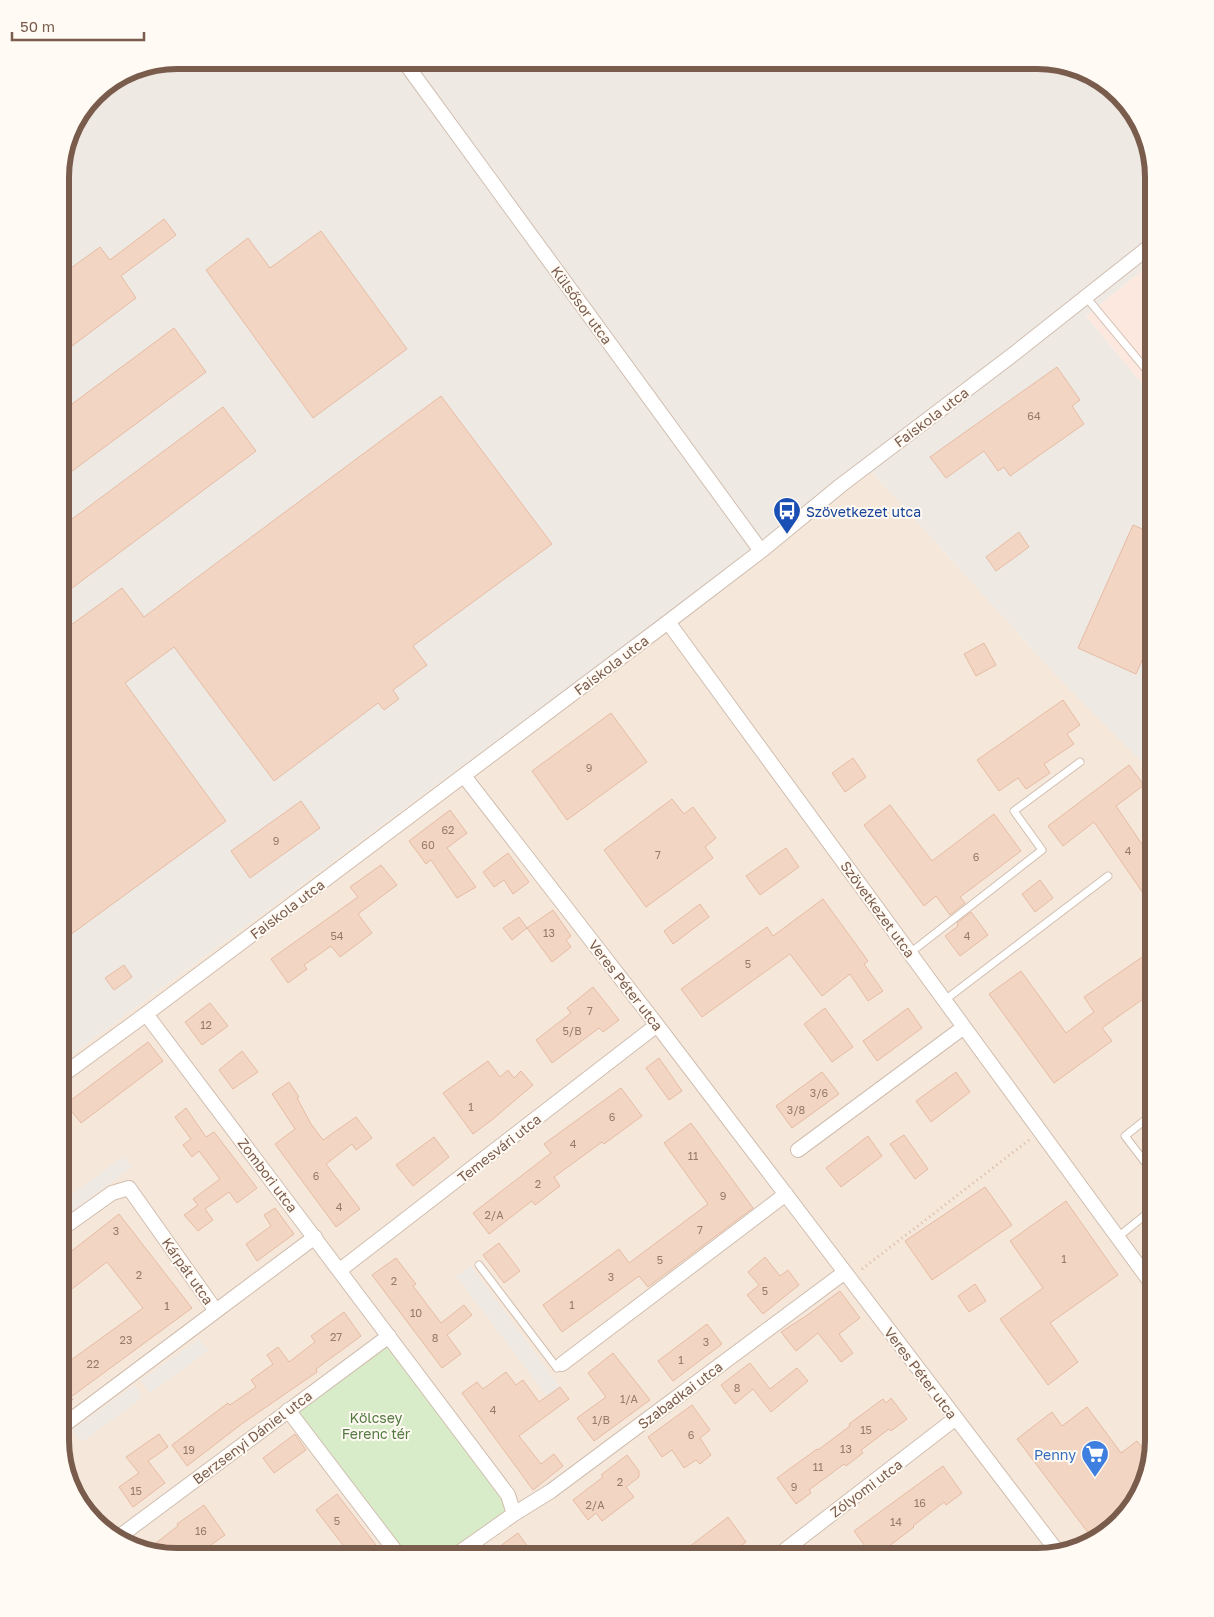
<svg xmlns="http://www.w3.org/2000/svg" width="1214" height="1617" font-family="'Golos Text',sans-serif">
	<style>
		.residential { fill: #f5e8da }
		.commercial { fill: #fde8e0 }
		.industrial { fill: #efe9e4 }
		.green { fill: #d8ecc9 }
		.building { fill: #f3d5c3; stroke: #e6bba3 }
		.lines { fill: none; stroke-linecap: round; stroke-linejoin: round }
		.service-casing { stroke: #d1beb0; stroke-width: 9 }
		.minor-casing { stroke: #d1beb0; stroke-width: 16 }
		.path { stroke: #d9b8a5; stroke-width: 3; stroke-dasharray: 1 4; stroke-linecap: butt }
		.service { stroke: #fff; stroke-width: 7 }
		.minor { stroke: #fff; stroke-width: 14 }
		.labels { text-anchor: middle; dominant-baseline: central; stroke-width: 4; stroke-linejoin: round; paint-order: stroke }
		.number-label { font-size: 11px; fill: #987a6a }
		.street-label { font-size: 14px; fill: #7a5c4d; stroke: #fffaf3 }
		.transit-label { font-size: 14px; fill: #164399; stroke: #fffaf3; text-anchor: start }
		.park-label { font-size: 14px; fill: #537a41; stroke: #fffaf3 }
		.shop-label { font-size: 14px; fill: #366cbe; stroke: #fffaf3; text-anchor: end }
		.rim { fill: none; stroke: #7a5c4d; stroke-width: 6 }
	</style>
	<rect width="100%" height="100%" fill="#fdf6ec"/>
	<!-- residential -->
	<path class="residential" d="M862,461L1053,672L1154,774V1441L1139,1499L1102,1538L1038,1557H176L118,1542L79,1505L60,1441V1063L673,610Z"/>
	<!-- commercial -->
	<path class="commercial" d="M1154,261V398L1086,316Z"/>
	<!-- industrial -->
	<path class="industrial" d="M176,60H1045L1096,76L1135,112L1154,176V261L1086,316L1154,398V774L1053,672L862,461L673,610L60,1063V169L72,125L99,89L132,69Z
		M124,1156L132,1167L68,1214L60,1203Z
		M471,1266L560,1387L547,1396L456,1276Z
		M199,1339L208,1351L150,1393L141,1380Z
		M134,1385L143,1397L82,1442L72,1430Z"/>
	<!-- green -->
	<path class="green" d="M389,1336L502,1496L505,1512L461,1543L444,1557H400L288,1410Z"/>
	<!-- building -->
	<path class="building" d="M164,219L176,235L121,276L136,298L60,355V276L100,247L110,260Z
		M321,231L407,349L313,418L206,270L248,238L270,268Z
		M174,328L206,372L60,480V413Z
		M1057,367L1080,400L1072,406L1084,424L1010,476L1004,467L998,471L984,451L946,478L930,457Z
		M441,396L552,544L413,646L427,665L393,690L399,699L384,710L378,703L274,781L174,647L125,683L226,821L70,935L60,921V633L122,588L144,617Z
		M223,407L256,451L60,597V528Z
		M1133,525L1154,534V633L1136,674L1078,648Z
		M1019,532L1029,547L996,571L986,557Z
		M984,643L996,665L976,676L964,654Z
		M1063,700L1080,725L1067,734L1074,744L1044,764L1050,773L1026,789L1018,778L999,791L977,760Z
		M611,713L647,762L567,820L532,771Z
		M853,758L866,777L845,792L832,773Z
		M1129,765L1144,785L1116,806L1154,862V909L1094,822L1063,846L1048,826Z
		M672,799L684,814L693,807L716,838L705,847L713,858L646,907L604,850Z
		M301,801L320,828L250,878L231,851Z
		M890,805L932,861L994,814L1021,851L960,897L965,903L950,915L936,896L924,906L864,825Z
		M450,810L467,833L447,848L476,887L457,898L431,860L426,864L409,841Z
		M786,848L799,867L760,895L746,876Z
		M508,853L529,882L513,894L504,880L494,887L483,872Z
		M381,865L397,885L358,914L372,933L340,957L331,946L304,965L307,969L288,983L271,959L358,897L350,887Z
		M1040,880L1053,898L1035,912L1022,894Z
		M823,899L868,961L864,964L883,991L868,1001L850,974L822,996L790,954L702,1017L681,989L767,927L773,936Z
		M700,904L709,917L673,944L664,931Z
		M553,910L571,936L566,940L571,947L552,962L527,928Z
		M971,912L988,935L960,956L945,936L958,926L957,923Z
		M519,917L527,928L512,940L503,928Z
		M1154,949V980L1148,984L1153,992L1102,1028L1112,1041L1054,1083L989,994L1021,971L1066,1033L1094,1012L1084,997Z
		M124,965L132,977L114,990L105,978Z
		M593,987L619,1020L603,1032L599,1028L552,1063L536,1040L571,1013L567,1008Z
		M210,1003L228,1026L202,1045L185,1022Z
		M825,1008L853,1047L832,1062L804,1024Z
		M908,1008L922,1028L877,1061L863,1041Z
		M148,1042L163,1061L81,1123L66,1104Z
		M242,1051L258,1072L233,1089L219,1070Z
		M659,1058L682,1091L669,1100L646,1068Z
		M488,1061L500,1077L508,1070L514,1078L521,1071L533,1085L493,1119L473,1134L443,1093Z
		M822,1072L839,1094L792,1128L776,1106Z
		M956,1072L970,1092L931,1122L916,1101Z
		M289,1082L299,1097L297,1098L311,1124L323,1140L356,1117L372,1138L356,1150L352,1144L326,1164L360,1209L336,1227L275,1144L295,1129L272,1094Z
		M621,1088L642,1116L604,1144L602,1142L554,1177L560,1186L535,1205L532,1201L489,1234L473,1213L551,1153L544,1144Z
		M186,1108L206,1137L214,1132L257,1188L237,1203L229,1192L205,1209L213,1220L198,1231L184,1215L198,1205L193,1199L220,1179L199,1151L192,1157L183,1145L191,1139L175,1117Z
		M691,1123L753,1208L648,1287L639,1276L562,1332L543,1305L619,1249L629,1263L708,1204L664,1143Z
		M904,1135L928,1169L915,1179L890,1144Z
		M868,1136L882,1156L841,1187L826,1168Z
		M434,1137L449,1157L413,1186L396,1165Z
		M985,1187L1012,1225L932,1280L905,1241Z
		M1066,1201L1118,1275L1050,1323L1078,1362L1048,1385L1000,1319L1043,1288L1010,1241Z
		M275,1208L294,1234L257,1261L246,1244L271,1226L264,1215Z
		M119,1214L192,1308L60,1405V1368L143,1308L107,1262L60,1298V1260Z
		M499,1243L520,1271L504,1283L483,1255Z
		M765,1257L780,1276L788,1270L799,1285L763,1314L747,1295L759,1285L748,1272Z
		M396,1258L416,1284L413,1286L441,1323L464,1305L472,1315L447,1335L461,1354L442,1368L372,1275Z
		M975,1284L986,1301L969,1312L958,1296Z
		M840,1291L860,1318L839,1334L853,1353L841,1362L818,1333L796,1351L781,1332L806,1316Z
		M344,1312L361,1336L316,1369L317,1372L243,1423L187,1466L172,1445L228,1403L230,1405L256,1387L251,1380L273,1364L267,1355L278,1347L289,1362L315,1342L311,1336Z
		M707,1324L722,1344L673,1381L658,1361Z
		M613,1353L650,1400L594,1441L577,1418L606,1397L588,1373Z
		M750,1363L770,1389L797,1368L808,1381L771,1412L753,1389L735,1404L721,1385Z
		M506,1372L516,1385L523,1380L539,1402L560,1387L569,1399L519,1436L541,1464L554,1454L563,1466L533,1490L462,1393L477,1382L483,1389Z
		M891,1398L907,1419L891,1431L889,1429L861,1450L863,1453L846,1466L844,1464L809,1490L811,1493L796,1504L777,1478L817,1449L818,1450L850,1426L849,1424L883,1399L886,1403Z
		M692,1405L710,1430L700,1438L711,1455L700,1464L696,1460L684,1468L672,1450L662,1457L648,1437Z
		M1087,1407L1121,1453L1137,1441L1150,1457L1139,1499L1119,1519L1093,1539L1017,1439L1052,1412L1062,1426Z
		M159,1434L168,1447L148,1461L165,1483L133,1507L119,1487L139,1473L126,1457Z
		M295,1434L306,1450L274,1473L263,1458Z
		M627,1455L639,1471V1477L626,1487L634,1497L602,1521L596,1513L588,1520L573,1500L603,1477L601,1475Z
		M943,1466L962,1493L946,1505L944,1502L913,1526L914,1527L888,1547L890,1549L879,1557H873L854,1531Z
		M337,1494L379,1549L368,1557H352L316,1510Z
		M204,1505L225,1535L194,1557H176L148,1549L178,1526L177,1524Z
		M728,1517L746,1542L725,1557H676Z
		M518,1533L535,1557H485Z"/>
	<g class="lines">
		<defs>
			<path id="service" d="M1086,297L1154,379
				M910,953L1042,850L1014,811L1080,762
				M945,1000L1108,876
				M1154,1174L1125,1136L1154,1113
				M1118,1237L1154,1208
				M479,1265L557,1368L562,1364"/>
			<path id="minor" d="M403,60L761,551
				M668,622L1154,1287
				M464,776L657,1025L1057,1551
				M146,1014L508,1495L514,1514L453,1557
				M60,1077L146,1014L668,622L761,551L840,486L1015,353L1154,243
				M798,1150L964,1027
				M340,1270L657,1025
				M216,1311L315,1237
				M562,1364L786,1194
				M288,1410L400,1557
				M60,1428L216,1311L129,1188L112,1193L60,1230
				M514,1514L551,1491L845,1272
				M116,1539L389,1336
				M776,1557L956,1418"/>
		</defs>
		<!-- service casing -->
		<use href="#service" class="service-casing"/>
		<!-- minor casing -->
		<use href="#minor" class="minor-casing"/>
		<!-- path -->
		<path class="path" d="M862,1269L1029,1140
			M60,1383L73,1401"/>
		<!-- service -->
		<use href="#service" class="service"/>
		<!-- minor -->
		<use href="#minor" class="minor"/>
	</g>
	<!-- icons -->
	<defs>
		<symbol id="bus-pin" viewBox="-11 -11 22 30"><path d="M0 17L-7.5 6A9.5 9.5 0 1 1 7.5 6Z" fill="#1a4fb4" stroke="#fffaf3"/><path d="M-5-6H5V4H4V6H2V4H-2V6H-4V4H-5ZM-3.5-4V0h7V-4ZM-3.5 1.2v1.5H-2V1.2ZM2 1.2v1.5H3.5V1.2Z" fill="#fff"/></symbol>
		<symbol id="supermarket-pin" viewBox="-11 -11 22 30"><path d="M0 17L-7.5 6A9.5 9.5 0 1 1 7.5 6Z" fill="#3f7fe0" stroke="#fffaf3"/><path d="M-6-5.5h2.5l.6 2H6L4.5 2H-2.5L-4.4-4H-6ZM-1.5 3.2a1.3 1.3 0 1 0 .1 0ZM3 3.2a1.3 1.3 0 1 0 .1 0Z" fill="#fff"/></symbol>
	</defs>
	<g fill-rule="evenodd">
		<use href="#bus-pin" x="771" y="495" width="32" height="43"/>
		<use href="#supermarket-pin" x="1079" y="1438" width="32" height="43"/>
	</g>
	<g class="labels">
		<!-- number labels -->
		<g class="number-label">
			<text x="1034" y="415">64</text>
			<text x="589" y="767">9</text>
			<text x="448" y="829">62</text>
			<text x="276" y="840">9</text>
			<text x="428" y="844">60</text>
			<text x="1128" y="850">4</text>
			<text x="658" y="854">7</text>
			<text x="976" y="856">6</text>
			<text x="549" y="932">13</text>
			<text x="337" y="935">54</text>
			<text x="967" y="935">4</text>
			<text x="748" y="963">5</text>
			<text x="590" y="1010">7</text>
			<text x="206" y="1024">12</text>
			<text x="572" y="1030">5/B</text>
			<text x="819" y="1092">3/6</text>
			<text x="471" y="1106">1</text>
			<text x="796" y="1109">3/8</text>
			<text x="612" y="1116">6</text>
			<text x="573" y="1143">4</text>
			<text x="693" y="1155">11</text>
			<text x="316" y="1175">6</text>
			<text x="538" y="1183">2</text>
			<text x="723" y="1195">9</text>
			<text x="339" y="1206">4</text>
			<text x="494" y="1214">2/A</text>
			<text x="700" y="1229">7</text>
			<text x="116" y="1230">3</text>
			<text x="1064" y="1258">1</text>
			<text x="660" y="1259">5</text>
			<text x="139" y="1274">2</text>
			<text x="611" y="1276">3</text>
			<text x="394" y="1280">2</text>
			<text x="765" y="1290">5</text>
			<text x="572" y="1304">1</text>
			<text x="167" y="1305">1</text>
			<text x="416" y="1312">10</text>
			<text x="336" y="1336">27</text>
			<text x="435" y="1337">8</text>
			<text x="126" y="1339">23</text>
			<text x="706" y="1341">3</text>
			<text x="681" y="1359">1</text>
			<text x="93" y="1363">22</text>
			<text x="737" y="1387">8</text>
			<text x="629" y="1398">1/A</text>
			<text x="493" y="1409">4</text>
			<text x="601" y="1419">1/B</text>
			<text x="866" y="1429">15</text>
			<text x="691" y="1434">6</text>
			<text x="846" y="1448">13</text>
			<text x="189" y="1449">19</text>
			<text x="818" y="1466">11</text>
			<text x="620" y="1481">2</text>
			<text x="794" y="1486">9</text>
			<text x="136" y="1490">15</text>
			<text x="920" y="1502">16</text>
			<text x="595" y="1504">2/A</text>
			<text x="337" y="1520">5</text>
			<text x="896" y="1521">14</text>
			<text x="201" y="1530">16</text>
		</g>
		<!-- street labels -->
		<g class="street-label">
			<text transform="translate(582 305) rotate(54)">Külsősor utca</text>
			<text transform="translate(931 417) rotate(-37)">Faiskola utca</text>
			<text transform="translate(611 665) rotate(-37)">Faiskola utca</text>
			<text transform="translate(287 909) rotate(-37)">Faiskola utca</text>
			<text transform="translate(878 909) rotate(54)">Szövetkezet utca</text>
			<text transform="translate(626 985) rotate(52)">Veres Péter utca</text>
			<text transform="translate(499 1148) rotate(-38)">Temesvári utca</text>
			<text transform="translate(268 1175) rotate(53)">Zombori utca</text>
			<text transform="translate(188 1271) rotate(55)">Kárpát utca</text>
			<text transform="translate(921 1373) rotate(53)">Veres Péter utca</text>
			<text transform="translate(680 1395) rotate(-37)">Szabadkai utca</text>
			<text transform="translate(252 1437) rotate(-37)">Berzsenyi Dániel utca</text>
			<text transform="translate(866 1488) rotate(-37)">Zólyomi utca</text>
		</g>
		<!-- transit labels -->
		<g class="transit-label">
			<text x="806" y="511">Szövetkezet utca</text>
		</g>
		<!-- park labels -->
		<g class="park-label">
			<text x="376" y="1417">Kölcsey<tspan x="376" dy="16">Ferenc tér</tspan></text>
		</g>
		<!-- shop labels -->
		<g class="shop-label">
			<text x="1076" y="1454">Penny</text>
		</g>
	</g>
	<!-- crop -->
	<path d="M0 0H1214V1617H0ZM177 69H1037A108 108 0 0 1 1145 177V1440A108 108 0 0 1 1037 1548H177A108 108 0 0 1 69 1440V177A108 108 0 0 1 177 69Z" fill="#fffaf3" fill-rule="evenodd"/>
	<path class="rim" d="M177 69H1037A108 108 0 0 1 1145 177V1440A108 108 0 0 1 1037 1548H177A108 108 0 0 1 69 1440V177A108 108 0 0 1 177 69Z"/>
	<!-- scale -->
	<path d="M12 32v8h132v-8" fill="none" stroke="#7a5c4d" stroke-width="2.5"/>
	<text x="20" y="32" font-size="15" fill="#7a5c4d" stroke="#fffaf3" stroke-width="4" paint-order="stroke">50 m</text>
</svg>
